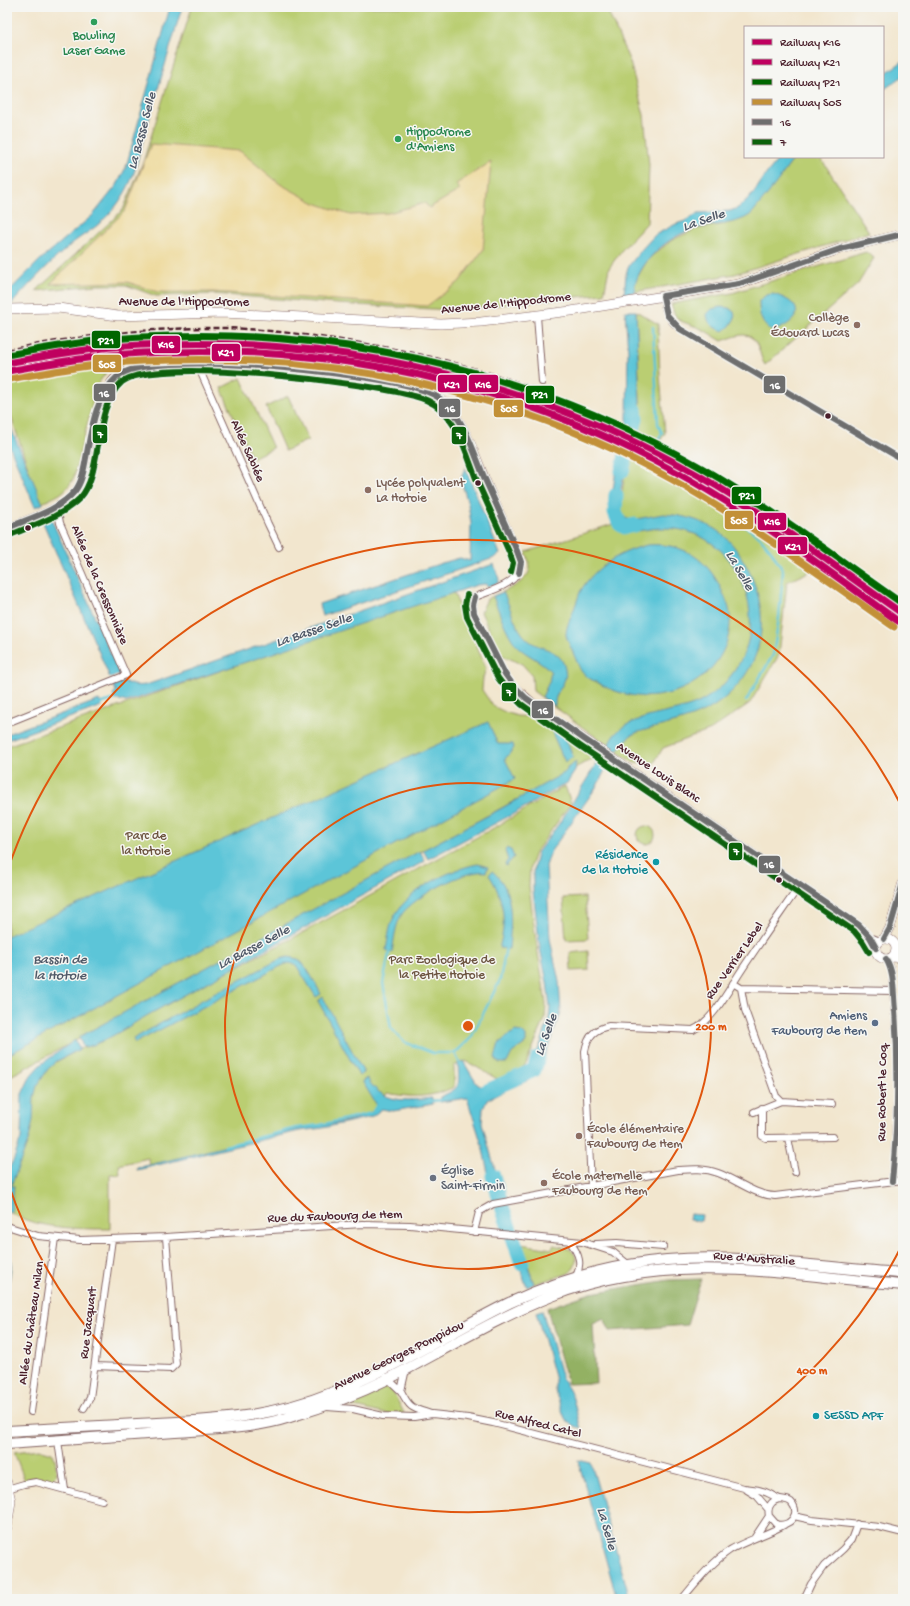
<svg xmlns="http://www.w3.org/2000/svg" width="910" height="1606" font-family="'Gochi Hand',sans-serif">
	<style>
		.green { fill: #bace72; stroke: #82764e }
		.forest { fill: #93b164; stroke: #6e6848 }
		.sand { fill: #eeda9e; stroke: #9c7c64 }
		.water { fill: #5cc5d8; stroke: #537282 }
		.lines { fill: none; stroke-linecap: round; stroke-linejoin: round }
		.stream { stroke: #5cc5d8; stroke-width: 2.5 }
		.river { stroke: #5cc5d8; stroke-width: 15 }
		.street-casing { stroke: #856564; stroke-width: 8 }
		.secondary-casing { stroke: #856564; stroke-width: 10 }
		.primary-casing { stroke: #856564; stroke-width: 12 }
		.street { stroke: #fff; stroke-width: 6 }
		.secondary { stroke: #fff; stroke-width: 9 }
		.primary { stroke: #fff; stroke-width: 10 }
		.rail { stroke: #4a1f2b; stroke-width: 2.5; stroke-dasharray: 6 3; stroke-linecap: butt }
		.bus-1-casing { stroke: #f6f6f2; stroke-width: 9 }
		.bus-2-casing { stroke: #f6f6f2; stroke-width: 9 }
		.bus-1 { stroke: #6e6e6e; stroke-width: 6 }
		.bus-2 { stroke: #0b610b; stroke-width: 6 }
		.rail-1-casing { stroke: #f6f6f2; stroke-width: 10 }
		.rail-2-casing { stroke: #f6f6f2; stroke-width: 10 }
		.rail-3-casing { stroke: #f6f6f2; stroke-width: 10 }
		.rail-4-casing { stroke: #f6f6f2; stroke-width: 10 }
		.rail-1 { stroke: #bf005f; stroke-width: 7 }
		.rail-2 { stroke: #bf005f; stroke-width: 7 }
		.rail-3 { stroke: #060; stroke-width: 7 }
		.rail-4 { stroke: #c29037; stroke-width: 7 }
		.ring { fill: none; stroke: #e0560e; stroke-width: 2 }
		.leisure-dot { fill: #2e9e5b; stroke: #f6f6f2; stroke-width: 1.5 }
		.education-dot { fill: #8d6e63; stroke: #f6f6f2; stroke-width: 1.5 }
		.bus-dot { fill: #4a1f2b; stroke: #f6f6f2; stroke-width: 1.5 }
		.culture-dot { fill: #0f9aa8; stroke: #f6f6f2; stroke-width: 1.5 }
		.service-dot { fill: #5c6f8a; stroke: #f6f6f2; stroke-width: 1.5 }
		.worship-dot { fill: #6b7280; stroke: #f6f6f2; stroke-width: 1.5 }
		.labels { text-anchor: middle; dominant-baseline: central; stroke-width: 3; stroke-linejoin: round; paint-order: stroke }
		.leisure-label { font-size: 13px; fill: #27864d; stroke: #f6f6f2 }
		.street-label { font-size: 13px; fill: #4a1f2b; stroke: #f6f6f2 }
		.education-label { font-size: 13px; fill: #785e54; stroke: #f6f6f2; text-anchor: start }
		.park-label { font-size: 13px; fill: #6c5440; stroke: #f6f6f2 }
		.culture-label { font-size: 13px; fill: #0d838f; stroke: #f6f6f2; text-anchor: end }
		.service-label { font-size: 13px; fill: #4e5e75; stroke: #f6f6f2; text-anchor: end }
		.worship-label { font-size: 13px; fill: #5b616d; stroke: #f6f6f2; text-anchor: start }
		.water-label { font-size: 14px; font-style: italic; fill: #505968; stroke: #f6f6f2 }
		.centre { fill: #e0560e; stroke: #f6f6f2; stroke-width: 2 }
		.ring-label { font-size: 12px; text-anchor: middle; font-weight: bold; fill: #e0560e; stroke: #f6f6f2; stroke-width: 3; stroke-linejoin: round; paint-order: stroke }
		.line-badge { stroke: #f6f6f2; stroke-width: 1.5 }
		.badge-label { font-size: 11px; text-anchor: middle; font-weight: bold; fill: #fff }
	</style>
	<rect width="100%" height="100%" fill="#f6f6f2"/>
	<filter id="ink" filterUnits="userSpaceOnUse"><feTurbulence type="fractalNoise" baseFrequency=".025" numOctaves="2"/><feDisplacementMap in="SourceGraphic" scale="8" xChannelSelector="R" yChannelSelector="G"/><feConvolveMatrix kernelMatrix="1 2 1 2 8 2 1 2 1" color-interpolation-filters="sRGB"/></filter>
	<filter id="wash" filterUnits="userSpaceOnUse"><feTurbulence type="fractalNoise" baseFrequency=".012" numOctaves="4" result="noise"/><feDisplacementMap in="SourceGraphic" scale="16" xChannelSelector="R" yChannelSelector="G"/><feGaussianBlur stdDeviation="0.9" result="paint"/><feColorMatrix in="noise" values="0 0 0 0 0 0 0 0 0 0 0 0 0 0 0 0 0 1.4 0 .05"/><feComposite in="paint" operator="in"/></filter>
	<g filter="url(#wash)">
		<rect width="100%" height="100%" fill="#f2e6ce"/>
		<!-- green -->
		<path class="green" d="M192,7H606L630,62L644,115L649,165L647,223L621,251L609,268L604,294L452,310L338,304L214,294L156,296L126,285H96L36,291L123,210L143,162Z
			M795,157H820L869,232L735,274L634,292L635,281L648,259L672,240L696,229L726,224L783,173Z
			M866,252L874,258L858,284L765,365C761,359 761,354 758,347C750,328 737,336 722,341C713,336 704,329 694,326C679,320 676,322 671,304L732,293Z
			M636,311L658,324L660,376L665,433L660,441L637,430L641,425Z
			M121,352L122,360L109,369L100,381L94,398L74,477C66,494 56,496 40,504L7,404V370Z
			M241,378L273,448L252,458L221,388Z
			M288,396L308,440L285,451L266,407Z
			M634,444L654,455L649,463L714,499L817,568L787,582L779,655L750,703L711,730L663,748L652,766L645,761L634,763L604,743L533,691L532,675L522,664L501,655L481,612L487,599C499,593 528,584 530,568C530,563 527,557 526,552L616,523L629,454L632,445Z
			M452,589L486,668L483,678L482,690L493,706L505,712L517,716L537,717L595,757L7,1078V746Z
			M565,786L571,803L535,853L530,867L529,886L535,934L546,1003L545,1019L526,1064L517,1073L499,1080L466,1061L454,1066V1087C431,1098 412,1098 387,1093L371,1114L150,1165L148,1158L119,1165L120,1175L110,1174V1229C82,1229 30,1229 7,1210V1200L35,1086L47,1069L54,1063L172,1000L291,939L499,825Z
			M637 835a9 9 0 1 1 18 0a9 9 0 1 1-18 0Z
			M585,897L588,939L566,940L563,898Z
			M588,951L589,970L571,971L570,953Z
			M521,1244L552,1249L553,1245C558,1246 564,1247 569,1249C580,1255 577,1269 567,1274L534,1284Z
			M386,1386L391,1388L404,1413C387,1419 367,1407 350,1407L347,1404Z
			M39,1449L52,1453L55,1458L57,1474L52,1479H34L25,1481L14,1452Z"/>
		<!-- forest -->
		<path class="forest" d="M701,1279L687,1325L610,1331L604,1319L593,1324L596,1383L568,1384L547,1308L591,1293L669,1280Z"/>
		<!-- sand -->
		<path class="sand" d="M151,144L240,151L280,184L315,203L350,215L388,213L425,203L429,208L460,190L456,184L491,162L483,250L459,282L427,306L213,292H158L127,282L50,284L125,211Z"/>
		<!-- water -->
		<path class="water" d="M170,7H182L139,154C134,180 122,203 101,222C92,231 77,238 67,248C45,267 26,288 7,309V294L12,288L40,260L93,215L117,185L126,167Z
			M903,61V76L883,90V75Z
			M780,157H795C783,173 772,190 758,206C756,208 753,213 750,215C736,225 713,224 697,228C669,235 636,263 634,292L624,295L626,275L628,267L642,249L655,235L676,224L688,220L698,213L730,211L738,208L753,194L767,173Z
			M773,294C780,296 788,299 793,304C805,317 782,329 772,331C760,324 759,313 759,301L766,295Z
			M720,307L729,308L734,312L735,318L730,326L724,331C715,329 707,324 707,314L712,309Z
			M625,311H636L641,425L637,430L630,427L627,419L628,351Z
			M7,419L43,504L35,507L7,440Z
			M620,450L629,454L619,496L620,514L613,517C610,496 616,471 620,450Z
			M465,467L500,554L494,558L322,616L319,604L442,563L460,558L470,561L471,523L468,504L461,480Z
			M663,514C680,515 698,519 713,528C729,537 739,552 748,569C770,613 766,661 727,696C701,720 668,723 635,733L630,736L616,752L608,747C617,713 674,716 700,702C716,693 725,684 735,670C746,654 752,634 750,615C747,567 712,528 663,528C650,528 636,533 623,531C617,531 615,527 613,522L623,517L631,520Z
			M50,516L120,674L110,678L42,520Z
			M647,545C684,542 709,560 723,593C726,600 730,608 730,616C732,651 708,680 677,691C649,701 623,697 598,683C580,674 582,673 574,655C572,649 567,641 566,635C566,626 571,618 574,609C576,604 578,598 580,592C594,567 620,552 647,545Z
			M494,564L499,579L498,583L488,586L485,584L477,585L126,702L120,700H116L113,694L116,691L113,684L123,680C130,686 137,686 146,685Z
			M503,592C511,607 514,627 527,639C540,651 561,647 565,669C569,685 554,688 555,706L542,697L549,682L551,672C542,660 526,656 516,645C507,634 498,610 493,596Z
			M99,700L102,706L7,740V734Z
			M488,722L498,744H513L514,748L505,759L515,779L8,1055L7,1052V936Z
			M553,728L565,737L572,754L573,757L565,762L553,735Z
			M601,756L609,762L597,786L551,851L546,866L550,939L559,982L561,1012L546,1053L537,1073L531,1078L526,1070L533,1062L541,1043L549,1019L550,1007L547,982L540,948L533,891V872L537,853L561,821Z
			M576,762L575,771L567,783L513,814L428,859L423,850L502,808L564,773L567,770V768Z
			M506,848L511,850L514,857L506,866L505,864L508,860L505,851Z
			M420,851L425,861C332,911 241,965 148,1015C134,1023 96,1048 83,1047L79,1037Z
			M478,864L488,867L486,872C466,868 413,898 402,914C395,925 394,941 392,953L386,950C388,939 389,925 395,915C409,890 450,869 478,864Z
			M492,871C515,889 511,922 509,949L499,948C507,923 504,897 489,875Z
			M288,957C291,958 295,958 298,959C305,963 317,986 321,994L316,997L296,965L289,963L281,966L135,1043L133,1039L202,1000L280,959Z
			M323,997L364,1073L359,1076L318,1001Z
			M515,1031L522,1032L526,1036V1043L512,1053L507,1063H499L495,1058L499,1043Z
			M75,1040L80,1049L57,1061L48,1069L37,1086L34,1097L33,1120L29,1139L11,1186H14L11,1213L7,1212V1172L14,1159L21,1138L22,1094L31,1075L40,1065Z
			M463,1061L477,1084L482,1087L503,1080L506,1090L487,1100L483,1109L482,1123L502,1194L493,1196L482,1145L467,1098L440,1102V1097C462,1087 459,1087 458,1063Z
			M523,1072L529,1080L508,1089L505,1079Z
			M367,1078C382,1104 406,1101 432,1098L433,1104L393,1111L382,1109L371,1117L323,1128L299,1131L137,1170V1168C191,1155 244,1141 298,1129C319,1125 359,1123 375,1109L376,1104L362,1081Z
			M508,1209L514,1229L504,1228L498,1211Z
			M690,1214L702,1215L701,1221L689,1220Z
			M7,1233L9,1234L8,1251H10L9,1260L12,1261L7,1297Z
			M509,1243L521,1244L534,1284L527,1287L516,1257Z
			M542,1310L562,1378L572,1395L581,1429L566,1421L555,1391V1380L536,1312Z
			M578,1460L591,1463L630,1599H617Z"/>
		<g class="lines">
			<!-- stream -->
			<path class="stream" d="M653,327L658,424L662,433L645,465L711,502L759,536L772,552L783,571L779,618L773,655L746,701
				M100,704L118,698
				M390,949L383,983L391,1028L404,1042L433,1053H455L460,1064
				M455,1053L471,1038L500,980L506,947
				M429,1101L442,1100
				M225,1146L296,1128L320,1125L372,1113L376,1106"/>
			<!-- river -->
			<path class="river" d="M622,471L636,419L635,409
				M616,495L615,512L620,524L625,527L635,525
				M485,1092L534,1070L538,1058
				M493,1176L504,1213L522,1263"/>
		</g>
	</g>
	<g filter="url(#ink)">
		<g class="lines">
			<defs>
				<path id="street" d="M663,296C665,313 667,318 680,329L903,460
					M537,316L542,382
					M197,364L268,524L279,547
					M7,528C28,518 56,511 72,494C78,489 80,482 83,475C89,449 96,392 116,376C124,370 133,367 142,366C161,363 181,364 201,364C258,364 315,370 371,380C394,383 427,386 445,402C467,423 476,457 488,484C499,510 511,535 521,562C520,584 493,590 475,597L473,605L474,613L505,674L513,685L540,708L859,925L870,937L876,948
					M7,723L126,675L60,523L58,512L59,504
					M870,937L880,941
					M886,959L890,966L892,974L898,1059V1083L894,1162L892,1181
					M733,983L741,988L745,1010L776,1096L781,1101L832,1104
					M741,988L893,991
					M762,1108V1136L766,1138L833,1137
					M754,1112L781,1101
					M788,1138L795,1172
					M591,1187L585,1051C588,1036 594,1029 609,1026L693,1030C713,1021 729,989 741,971C760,942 780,914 800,885
					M7,1226L38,1236L80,1240L166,1237L362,1224L410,1225L582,1242L613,1252L629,1265
					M474,1232L479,1212L493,1204L678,1170C692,1169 705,1168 718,1173C737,1180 754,1195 775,1196L903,1180
					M570,1242C579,1254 583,1264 575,1278
					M596,1244L617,1243L663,1247
					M95,1366L171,1369L176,1364L166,1237
					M406,1369L401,1391C410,1409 412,1408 431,1414
					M386,1377L401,1391
					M327,1407L353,1409L383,1416L414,1417L432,1414L468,1418L493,1423L744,1488C750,1489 757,1489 762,1491C768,1492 774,1497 780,1499C784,1500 787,1499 791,1502C802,1514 789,1528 776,1524L769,1516C767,1507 771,1501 779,1499
					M84,1408L90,1398L112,1239
					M31,1412L55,1238
					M58,1441L65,1490
					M7,1489L24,1484L36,1482L102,1500
					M747,1490L757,1496L768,1509
					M794,1516L812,1520L879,1527L903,1533
					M755,1537L769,1516
					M682,1599C697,1581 711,1563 730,1550C747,1540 766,1535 784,1525
					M804,1599L811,1584L824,1566L843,1549L851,1540L857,1524"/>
				<path id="secondary" d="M7,309L58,308L118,316L222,313L441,324L481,322L571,311L739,284L840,249L903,234
					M876 949a10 10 0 1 1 20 0a10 10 0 1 1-20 0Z
					M884,939L890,928L903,883
					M892,957L903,958
					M7,1483L11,1501L7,1527"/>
				<path id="primary" d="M7,1431C50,1429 94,1426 137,1424C208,1421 268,1419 334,1392C395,1368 450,1332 509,1303C546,1286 588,1272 629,1265C720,1248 812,1268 903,1273
					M7,1444C63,1440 119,1436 175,1432C213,1429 253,1429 290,1417C324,1407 358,1394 390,1378C444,1350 496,1318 552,1296C665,1251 786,1274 903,1285"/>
			</defs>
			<!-- street casing -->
			<use href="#street" class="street-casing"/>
			<!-- secondary casing -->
			<use href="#secondary" class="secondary-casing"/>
			<!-- primary casing -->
			<use href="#primary" class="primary-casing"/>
			<!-- street -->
			<use href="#street" class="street"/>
			<!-- secondary -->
			<use href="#secondary" class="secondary"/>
			<!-- primary -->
			<use href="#primary" class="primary"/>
			<!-- rail -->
			<path class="rail" d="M7,350C72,337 138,329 204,328C247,327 291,333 334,339C382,346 430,355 476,369C554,391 632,427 702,467C772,507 837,555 903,602"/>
			<defs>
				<path id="bus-1" d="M663,296L667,315L680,329L903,460
					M663,296L739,284L840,249L903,234
					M7,528C30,518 58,511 75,491C82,482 84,469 86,458C91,432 95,396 117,377C149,347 371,374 416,388C426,391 437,395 444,402C466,422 473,451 484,477C495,502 506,526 517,551L521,562L519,573
					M475,597L473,605L474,613L505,674L513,685L526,698L584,739L859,925L870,937L876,948
					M884,939L890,928L903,883
					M886,959C895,974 893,993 895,1010C899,1067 898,1124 892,1181"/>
				<path id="bus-2" d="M10,535C34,525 61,517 80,498C104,472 92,408 122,382C153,356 371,383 414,396C423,398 432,402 439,408C460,426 467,456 477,481C488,505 499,530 510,554L513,563L511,572
					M467,595L465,605L467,617L498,678L507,690L521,704L580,746L854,931L863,942L869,952"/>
			</defs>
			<!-- bus-1 casing -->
			<use href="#bus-1" class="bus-1-casing"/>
			<!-- bus-2 casing -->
			<use href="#bus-2" class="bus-2-casing"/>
			<!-- bus-1 -->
			<use href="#bus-1" class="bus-1"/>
			<!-- bus-2 -->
			<use href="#bus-2" class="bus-2"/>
			<defs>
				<path id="rail-1" d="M7,363C51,355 96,347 141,345C331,335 510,374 678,464C757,506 829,563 903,614"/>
				<path id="rail-2" d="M8,371C52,363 97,355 142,353C329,343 509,381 674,471C753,514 825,569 898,621"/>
				<path id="rail-3" d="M7,355C51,347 96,339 141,337C332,327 513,366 682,457C760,499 831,554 903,604"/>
				<path id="rail-4" d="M10,379C54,371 98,363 142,361C327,351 509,389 671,479C749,522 821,576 894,627"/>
			</defs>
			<!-- rail-1 casing -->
			<use href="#rail-1" class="rail-1-casing"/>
			<!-- rail-2 casing -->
			<use href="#rail-2" class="rail-2-casing"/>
			<!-- rail-3 casing -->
			<use href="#rail-3" class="rail-3-casing"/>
			<!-- rail-4 casing -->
			<use href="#rail-4" class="rail-4-casing"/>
			<!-- rail-1 -->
			<use href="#rail-1" class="rail-1"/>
			<!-- rail-2 -->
			<use href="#rail-2" class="rail-2"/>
			<!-- rail-3 -->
			<use href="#rail-3" class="rail-3"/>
			<!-- rail-4 -->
			<use href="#rail-4" class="rail-4"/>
		</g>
	</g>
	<!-- distance rings -->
	<g class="ring">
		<circle cx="468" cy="1026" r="243"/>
		<path d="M903 1243A486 486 0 0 1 7 1180M7 872A486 486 0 0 1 903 809"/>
	</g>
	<!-- markers -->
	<g class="leisure-dot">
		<circle cx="94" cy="22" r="4"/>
		<circle cx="398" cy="139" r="4"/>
	</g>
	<g class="education-dot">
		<circle cx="857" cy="325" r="4"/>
		<circle cx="368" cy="490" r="4"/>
		<circle cx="579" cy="1136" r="4"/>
		<circle cx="544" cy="1183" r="4"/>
	</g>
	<g class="bus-dot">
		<circle cx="828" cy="416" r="3.5"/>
		<circle cx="478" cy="483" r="3.5"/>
		<circle cx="28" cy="528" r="3.5"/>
		<circle cx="779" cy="880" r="3.5"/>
	</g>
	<g class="culture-dot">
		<circle cx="656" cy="862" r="4"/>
		<circle cx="816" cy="1416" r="4"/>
	</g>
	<circle class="service-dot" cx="875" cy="1023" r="4"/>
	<circle class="worship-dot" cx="433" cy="1178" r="4"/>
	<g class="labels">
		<!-- leisure labels -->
		<g class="leisure-label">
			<text x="94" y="36">Bowling<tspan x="94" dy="15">Laser Game</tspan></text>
			<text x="406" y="132" text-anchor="start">Hippodrome<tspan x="406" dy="15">d'Amiens</tspan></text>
		</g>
		<!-- street labels -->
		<g class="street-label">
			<text x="184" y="302">Avenue de l'Hippodrome</text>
			<text transform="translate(506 304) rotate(-6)">Avenue de l'Hippodrome</text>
			<text transform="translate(247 451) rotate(66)">Allée Sablée</text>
			<text transform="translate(99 585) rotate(67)">Allée de la Cressonnière</text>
			<text transform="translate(658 773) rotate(34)">Avenue Louis Blanc</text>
			<text transform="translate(735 961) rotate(-55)">Rue Verrier Lebel</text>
			<text transform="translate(883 1093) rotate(-89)">Rue Robert le Coq</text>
			<text transform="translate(335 1217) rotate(-2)">Rue du Faubourg de Hem</text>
			<text transform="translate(754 1259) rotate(4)">Rue d'Australie</text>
			<text transform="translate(32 1323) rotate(-82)">Allée du Château Milan</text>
			<text transform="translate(89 1323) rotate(-83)">Rue Jacquart</text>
			<text transform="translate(399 1356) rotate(-26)">Avenue Georges Pompidou</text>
			<text transform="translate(538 1424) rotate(14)">Rue Alfred Catel</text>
		</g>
		<!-- education labels -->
		<g class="education-label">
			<text x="849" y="318" text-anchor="end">Collège<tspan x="849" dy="15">Édouard Lucas</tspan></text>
			<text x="376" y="483">Lycée polyvalent<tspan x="376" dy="15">La Hotoie</tspan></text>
			<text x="587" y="1129">École élémentaire<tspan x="587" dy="15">Faubourg de Hem</tspan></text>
			<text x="552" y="1176">École maternelle<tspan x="552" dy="15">Faubourg de Hem</tspan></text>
		</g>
		<!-- park labels -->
		<g class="park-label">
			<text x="146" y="836">Parc de<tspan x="146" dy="15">la Hotoie</tspan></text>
			<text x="442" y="960">Parc Zoologique de<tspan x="442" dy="15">la Petite Hotoie</tspan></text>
		</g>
		<!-- culture labels -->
		<g class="culture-label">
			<text x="648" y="855">Résidence<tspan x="648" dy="15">de la Hotoie</tspan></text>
			<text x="824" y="1416" text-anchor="start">SESSD APF</text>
		</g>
		<!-- service labels -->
		<g class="service-label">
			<text x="867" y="1016">Amiens<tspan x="867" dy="15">Faubourg de Hem</tspan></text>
		</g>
		<!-- worship labels -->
		<g class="worship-label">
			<text x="441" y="1171">Église<tspan x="441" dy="15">Saint-Firmin</tspan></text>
		</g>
		<!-- water labels -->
		<g class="water-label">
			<text transform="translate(143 131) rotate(-75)">La Basse Selle</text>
			<text transform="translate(704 221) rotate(-19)">La Selle</text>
			<text transform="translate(739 571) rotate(60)">La Selle</text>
			<text transform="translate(314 631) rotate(-19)">La Basse Selle</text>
			<text transform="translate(254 948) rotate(-28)">La Basse Selle</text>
			<text x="60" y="960">Bassin de<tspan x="60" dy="16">la Hotoie</tspan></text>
			<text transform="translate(547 1035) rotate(-70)">La Selle</text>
			<text transform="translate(606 1529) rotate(74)">La Selle</text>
		</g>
	</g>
	<circle cx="468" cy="1026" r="6" class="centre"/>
	<g class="ring-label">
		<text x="711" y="1030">200 m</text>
		<text x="812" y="1374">400 m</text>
	</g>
	<g class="line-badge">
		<rect x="91" y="330" width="30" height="19" rx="4" fill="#060"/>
		<rect x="151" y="335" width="30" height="19" rx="4" fill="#bf005f"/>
		<rect x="211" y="343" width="30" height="19" rx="4" fill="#bf005f"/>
		<rect x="92" y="354" width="30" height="19" rx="4" fill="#c29037"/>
		<rect x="437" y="374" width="31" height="19" rx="4" fill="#bf005f"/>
		<rect x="468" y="374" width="31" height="19" rx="4" fill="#bf005f"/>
		<rect x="763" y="375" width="23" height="19" rx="4" fill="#6e6e6e"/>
		<rect x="93" y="383" width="23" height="19" rx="4" fill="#6e6e6e"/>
		<rect x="525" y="385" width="30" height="19" rx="4" fill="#060"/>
		<rect x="438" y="398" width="23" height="20" rx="4" fill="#6e6e6e"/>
		<rect x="493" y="399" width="31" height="19" rx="4" fill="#c29037"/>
		<rect x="92" y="424" width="16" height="20" rx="4" fill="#0b610b"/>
		<rect x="451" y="426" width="16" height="19" rx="4" fill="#0b610b"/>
		<rect x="731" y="486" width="31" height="19" rx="4" fill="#060"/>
		<rect x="724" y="510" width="30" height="20" rx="4" fill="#c29037"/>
		<rect x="757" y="512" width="30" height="19" rx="4" fill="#bf005f"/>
		<rect x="777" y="536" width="31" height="19" rx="4" fill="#bf005f"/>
		<rect x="501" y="682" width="16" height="20" rx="4" fill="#0b610b"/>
		<rect x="531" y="700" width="23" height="19" rx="4" fill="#6e6e6e"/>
		<rect x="728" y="842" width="15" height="19" rx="4" fill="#0b610b"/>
		<rect x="758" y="855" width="23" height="19" rx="4" fill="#6e6e6e"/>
	</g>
	<g class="badge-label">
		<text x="106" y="344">P21</text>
		<text x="166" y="348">K16</text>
		<text x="226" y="356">K21</text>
		<text x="107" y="368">S05</text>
		<text x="452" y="388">K21</text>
		<text x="483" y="388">K16</text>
		<text x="775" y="389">16</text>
		<text x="104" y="397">16</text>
		<text x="540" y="398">P21</text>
		<text x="450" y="412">16</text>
		<text x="509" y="412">S05</text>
		<text x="100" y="438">7</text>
		<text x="459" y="439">7</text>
		<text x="747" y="499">P21</text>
		<text x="739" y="524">S05</text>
		<text x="772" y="525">K16</text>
		<text x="793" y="550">K21</text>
		<text x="509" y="696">7</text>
		<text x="543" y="714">16</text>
		<text x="736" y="855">7</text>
		<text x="769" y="868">16</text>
	</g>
	<!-- margin -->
	<rect width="910" height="1606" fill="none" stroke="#f6f6f2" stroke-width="24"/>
	<!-- legend -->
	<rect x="744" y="26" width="140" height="132" fill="#f6f6f2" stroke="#b1a0a2"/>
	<rect x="752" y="39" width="20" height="6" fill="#bf005f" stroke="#b1a0a2"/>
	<text x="780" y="46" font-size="12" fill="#4a1f2b">Railway K16</text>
	<rect x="752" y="59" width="20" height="6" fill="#bf005f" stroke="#b1a0a2"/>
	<text x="780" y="66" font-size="12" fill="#4a1f2b">Railway K21</text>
	<rect x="752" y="79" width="20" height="6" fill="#006600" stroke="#b1a0a2"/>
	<text x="780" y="86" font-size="12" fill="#4a1f2b">Railway P21</text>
	<rect x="752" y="99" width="20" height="6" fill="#c29037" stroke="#b1a0a2"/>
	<text x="780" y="106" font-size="12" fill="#4a1f2b">Railway S05</text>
	<rect x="752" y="119" width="20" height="6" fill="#6e6e6e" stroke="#b1a0a2"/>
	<text x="780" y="126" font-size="12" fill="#4a1f2b">16</text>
	<rect x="752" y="139" width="20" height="6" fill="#0b610b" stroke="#b1a0a2"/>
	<text x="780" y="146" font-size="12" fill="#4a1f2b">7</text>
</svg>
